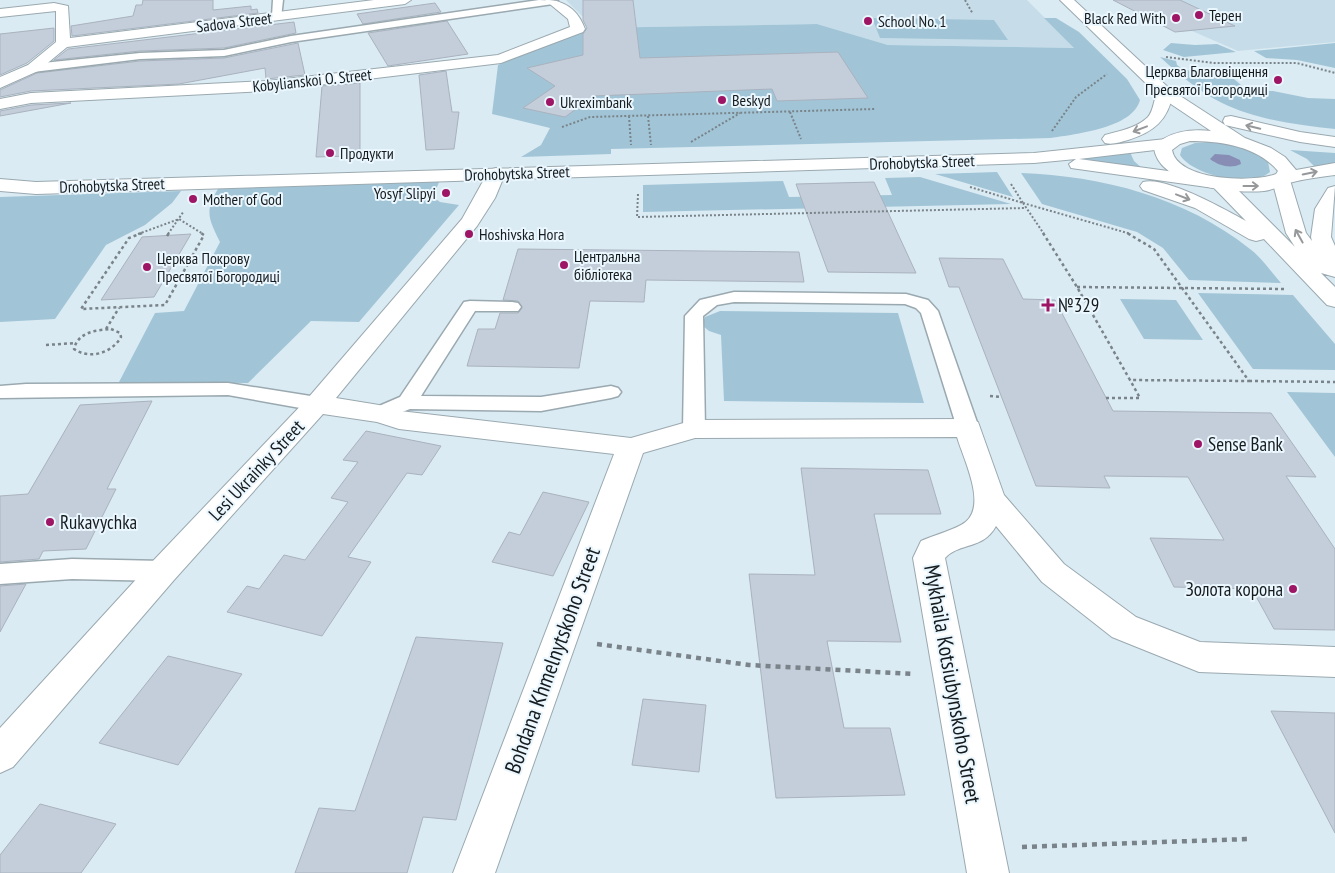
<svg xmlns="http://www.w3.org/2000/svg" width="1335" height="873" font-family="'PT Sans Narrow',sans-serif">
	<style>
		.built { fill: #c6dde9 }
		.green { fill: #a1c5d7 }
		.water { fill: #888db5 }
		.building { fill: #c4ceda; stroke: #a9b2be }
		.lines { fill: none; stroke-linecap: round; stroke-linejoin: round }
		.service-casing { stroke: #9aa9b0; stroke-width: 3 }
		.minor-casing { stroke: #9aa9b0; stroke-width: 2 }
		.tertiary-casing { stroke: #9aa9b0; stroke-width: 2 }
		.secondary-casing { stroke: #9aa9b0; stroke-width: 2 }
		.path-far2 { stroke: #798389; stroke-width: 2; stroke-dasharray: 2 2; stroke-linecap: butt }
		.path-far1 { stroke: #798389; stroke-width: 2.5; stroke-dasharray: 3 3; stroke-linecap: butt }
		.path { stroke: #798389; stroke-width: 4.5; stroke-dasharray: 5 5; stroke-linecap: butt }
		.service { fill: #fff; fill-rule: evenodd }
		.minor { fill: #fff; fill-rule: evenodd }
		.tertiary { fill: #fff; fill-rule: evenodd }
		.secondary { fill: #fff; fill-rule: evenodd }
		.oneway { stroke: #96989a }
		.poi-dot { fill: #9d1564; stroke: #ebf7fe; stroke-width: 2 }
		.labels { text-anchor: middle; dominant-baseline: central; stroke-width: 4; stroke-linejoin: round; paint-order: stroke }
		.far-poi-label { font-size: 16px; fill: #161b1e; stroke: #ebf7fe; text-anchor: start }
		.far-street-label { font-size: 16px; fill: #161b1e; stroke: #ebf7fe }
		.poi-label { font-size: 19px; fill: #161b1e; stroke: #ebf7fe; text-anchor: start }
		.street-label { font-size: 19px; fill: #161b1e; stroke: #ebf7fe }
		.near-street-label { font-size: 22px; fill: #161b1e; stroke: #ebf7fe }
	</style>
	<rect width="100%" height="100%" fill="#dbebf3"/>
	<!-- built -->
	<path class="built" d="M566,0H1027L1075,48L888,45L817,24L588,28L585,19Z
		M1113,0H1335V42L1238,51L1192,31L1176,32Z"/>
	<!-- green -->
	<path class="green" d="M872,18L994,20L1008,40L880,38Z
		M1044,18H1056L1079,32L1127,79L1140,100C1133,128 1076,134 1051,138L611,149V154L521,157L541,145L550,128L492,114L498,65L588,28L817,24L888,45L1074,48Z
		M1171,43L1195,45L1217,44L1236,52L1184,57L1163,50Z
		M1335,43V68L1297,60L1266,58L1254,51Z
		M1160,57L1176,61L1177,65L1184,70L1228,74L1247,90L1273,91L1308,98L1335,99V129C1297,125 1257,120 1222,103C1199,92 1179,74 1160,57Z
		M1210,142C1230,144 1252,147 1268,162L1270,172C1251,189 1192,175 1180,155L1182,148L1195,143Z
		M1290,150L1335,153V164L1316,168L1307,159Z
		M1130,152L1134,161L1143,169L1079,159Z
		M997,172L1013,197L935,174Z
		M1021,173C1102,176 1185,197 1250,249C1262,258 1271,272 1281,283L1189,280L1163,248L1137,232L1042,204Z
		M920,177L1011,204L643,212V185L783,181L789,197L892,195L885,178Z
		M439,182L433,197L440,202L459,205L359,322L311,321L248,383L119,382L155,313L184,311L220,242C209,219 204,212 218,189Z
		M181,191L172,203L145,225L106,245L55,319L0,322V197Z
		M1198,293L1293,295L1335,344V370L1253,369Z
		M1120,299L1176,300L1203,340L1144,339Z
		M720,311L898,313L924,403L724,401L721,335L709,331L702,325L705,317Z
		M1287,392L1335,393V457Z"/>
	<!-- water -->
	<path class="water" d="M1215,154L1229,155L1240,160L1241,164C1231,169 1219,166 1210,159Z"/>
	<!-- building -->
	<path class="building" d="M143,0H213V10L251,6V10L257,9L258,13L72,36L71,26L133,16L136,5H142Z
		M583,0H633L640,58L838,52L868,98L777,101L772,89L594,96L565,117L523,108L555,86L527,68L583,55V34L587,28L583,20Z
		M1113,0H1180L1235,26L1175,32Z
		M435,3L441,12L363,24L357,14Z
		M447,21L468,54L388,66L368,33Z
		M294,22L296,33L224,48L140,51L54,60L68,49Z
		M54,28V41L27,63L0,75V34Z
		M298,43L305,75L266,79L265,68L179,84L31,91L0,97V90L37,73L140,61L224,58Z
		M446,71L452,112H459L454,149L426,150L419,75Z
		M360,83V154H351L350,156L316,157L322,86Z
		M71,103L0,116V111L31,105Z
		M874,182L916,273L828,272L796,184Z
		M191,234L154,297L101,300L142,237Z
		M518,249L799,252L804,282L646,280L644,302L590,301L579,368L467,366L478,329H495L500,313H518L522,308L518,301L503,300Z
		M939,258L1003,259L1023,299L1055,300L1113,411L1271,413L1316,477L1286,476L1335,549V630L1274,629L1252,589L1174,587L1150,538L1224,540L1188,477L1104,476L1110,488L1036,486L959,287H949Z
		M152,401L107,489H116L86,549L43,551L39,559L0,562V496L28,494L80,405Z
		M366,431L441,446L422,475L407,473L348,557L371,562L322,636L227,612L247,586L259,589L284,555L305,560L348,502L331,498L358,462L343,460Z
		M801,468L928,470L941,514H874L901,642L827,641L844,728H890L905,795L776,798L749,574L815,575Z
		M543,492L589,502L553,576L492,562L509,532L520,535Z
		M26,584L0,632V586Z
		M416,637L503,643L456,820L423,817L407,873H295L319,808L355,811Z
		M168,656L242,674L178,765L99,743Z
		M643,699L706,705L699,772L632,765Z
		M1271,711L1335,713V833Z
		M40,804L116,824L81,873H0V855Z"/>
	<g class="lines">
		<defs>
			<path id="service" d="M273,0H283L281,18L277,19L272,16Z
				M539,0L558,1L553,4L291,42L224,56L140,59L33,72L27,68L33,64L140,53L224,50L291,36Z
				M734,292L906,294L928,300L938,311L979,428L975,433L968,435L961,433L957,428L921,313L916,308L905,304L734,302L717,305L703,316L705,429L701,434L694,436L687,434L683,429L685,316L700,300Z
				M470,301L512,302L518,303L521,307L518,311H475L421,396L541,397L611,386L618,388L621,392L618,396L611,398L541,411L410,409L379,421L372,419L369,414L372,409L400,397L464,302Z
				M228,383L317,397L324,399L327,404L324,409L317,411L228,395L0,398V386L26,384Z
				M72,559L163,561L172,564L175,571L172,578L163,581L72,579L0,584V564Z"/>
			<path id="minor" d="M374,0H411L405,4L67,47L38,71L0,88V77L28,65L56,42V11L0,17V9L54,3L68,6L70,38Z
				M545,0C565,0 578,10 585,29L583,32L501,63L268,91L31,103L0,109V99L31,93L268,81L498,55L570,27L568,19Z
				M496,168L503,170L505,174L495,198L477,226L336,398L379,405L400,411L631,438L694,420L968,419L978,422L1004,495L1064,564L1136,617L1200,642L1335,647V677L1199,672L1112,637L1042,582L996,526C983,550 960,542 945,558L1009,873H967L913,558L921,541C934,535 948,532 961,525C990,510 964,461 957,437L695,438L643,453L495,873H453L614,454L399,429L377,422L323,414L174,580L13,767L0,773V728L152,562L308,398L462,219L487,174L489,170Z"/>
			<path id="tertiary" d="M1165,88L1173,93C1168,120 1154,132 1128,140C1120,142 1113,145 1105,143L1102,139L1105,135C1119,131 1137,128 1148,117C1156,108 1152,91 1165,88Z
				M1166,139L1172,140L1175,144L1172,148L1079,159L1227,179L1295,247L1286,233L1272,180L1274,176H1288L1290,180L1306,233L1312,241L1311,237L1315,209L1328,188L1335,186L1331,237L1335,246V277L1321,273L1335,287V307L1327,305L1264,239L1256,241L1249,239L1195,208L1143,190L1140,186L1143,182C1166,176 1224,209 1246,221L1214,188L1071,168L1069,164L1076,159L1034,163L36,194L0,191V179L36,182L1034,153Z"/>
			<path id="secondary" d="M1060,0H1074L1171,90L1245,138L1271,148L1285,157L1296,170L1335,163V175C1320,177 1304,179 1289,183C1281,185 1273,190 1264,191C1234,194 1159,186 1154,148C1166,131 1192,129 1211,131L1159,96ZM1190,141C1220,141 1257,146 1278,171L1276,174C1254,183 1177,181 1172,150L1180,144Z
				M1231,116L1300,132L1335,137V147L1300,142L1225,125L1223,121L1225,117Z"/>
		</defs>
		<!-- service casing -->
		<use href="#service" class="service-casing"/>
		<!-- minor casing -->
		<use href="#minor" class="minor-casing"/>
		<!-- tertiary casing -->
		<use href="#tertiary" class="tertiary-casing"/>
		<!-- secondary casing -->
		<use href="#secondary" class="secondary-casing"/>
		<!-- path-far2 -->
		<path class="path-far2" d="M965,0L973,14
			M1166,57L1214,63H1297L1335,73
			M790,112L801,139
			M629,116L631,145
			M648,116L651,145
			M562,127L590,117L875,109
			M1052,131L1076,97L1107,74
			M691,142L740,113
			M1011,184L1023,203
			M970,187L1023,203
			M638,194L637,217L1026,208
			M1023,203L1131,234
			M1023,203L1044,234
			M138,234L179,219L203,234
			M168,234L184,211"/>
		<!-- path-far1 -->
		<path class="path-far1" d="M142,233L129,238L81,309L165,305L204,235L201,233
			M1043,233L1077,287L1130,380L1249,381L1154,249L1127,233
			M167,236L169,233
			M1077,287L1285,289
			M106,329L119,308
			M111,329L120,333L121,337C112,353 90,360 74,349C78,332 96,330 111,329Z
			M46,345L76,343
			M1249,381L1335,382
			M990,396L1001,397
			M1106,398H1140L1130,380"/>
		<!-- path -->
		<path class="path" d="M597,644L749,665L914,674
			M1022,847L1248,839"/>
		<!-- service -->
		<use href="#service" class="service"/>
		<!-- minor -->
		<use href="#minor" class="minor"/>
		<!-- tertiary -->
		<use href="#tertiary" class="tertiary"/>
		<!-- secondary -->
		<use href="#secondary" class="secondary"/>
	</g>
	<!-- one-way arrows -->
	<defs><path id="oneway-shaft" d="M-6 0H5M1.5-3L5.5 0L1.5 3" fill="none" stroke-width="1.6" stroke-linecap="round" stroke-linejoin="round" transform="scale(1.25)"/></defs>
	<g class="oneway">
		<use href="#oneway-shaft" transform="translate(1253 127) rotate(-166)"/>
		<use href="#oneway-shaft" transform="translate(1140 129) rotate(159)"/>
		<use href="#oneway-shaft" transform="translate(1310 173) rotate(-11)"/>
		<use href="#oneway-shaft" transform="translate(1251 186)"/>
		<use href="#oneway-shaft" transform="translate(1183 197) rotate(21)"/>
		<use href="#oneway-shaft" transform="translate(1299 236) rotate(-119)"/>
	</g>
	<!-- markers -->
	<g class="poi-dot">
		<circle cx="1199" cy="15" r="5"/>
		<circle cx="1176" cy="18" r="5"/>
		<circle cx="868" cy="21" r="5"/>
		<circle cx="1278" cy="80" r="5"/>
		<circle cx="722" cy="100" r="5"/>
		<circle cx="550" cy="102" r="5"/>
		<circle cx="330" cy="153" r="5"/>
		<circle cx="446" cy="193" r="5"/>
		<circle cx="193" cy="199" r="5"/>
		<circle cx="469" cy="234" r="5"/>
		<circle cx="564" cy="265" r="5"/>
		<circle cx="147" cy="267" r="5"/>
		<path d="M1045.5 297.5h5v5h5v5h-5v5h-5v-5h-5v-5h5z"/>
		<circle cx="1198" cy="444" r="5"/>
		<circle cx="50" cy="522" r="5"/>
		<circle cx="1293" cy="589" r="5"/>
	</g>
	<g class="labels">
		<!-- far-poi labels -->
		<g class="far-poi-label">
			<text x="1209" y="15">Терен</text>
			<text x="1166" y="18" text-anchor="end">Black Red With</text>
			<text x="878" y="21">School No. 1</text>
			<text x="1268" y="71" text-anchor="end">Церква Благовіщення<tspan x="1268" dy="18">Пресвятої Богородиці</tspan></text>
			<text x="732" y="100">Beskyd</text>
			<text x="560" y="102">Ukreximbank</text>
			<text x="340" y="153">Продукти</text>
			<text x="436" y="193" text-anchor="end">Yosyf Slipyi</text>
			<text x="203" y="199">Mother of God</text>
			<text x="479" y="234">Hoshivska Hora</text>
			<text x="574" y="256">Центральна<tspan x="574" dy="18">бібліотека</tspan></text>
			<text x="157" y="258">Церква Покрову<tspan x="157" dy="18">Пресвятої Богородиці</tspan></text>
		</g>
		<!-- far-street labels -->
		<g class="far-street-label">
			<text transform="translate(234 22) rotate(-7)">Sadova Street</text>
			<text transform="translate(312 80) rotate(-6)">Kobylianskoi O. Street</text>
			<text transform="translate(922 162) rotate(-2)">Drohobytska Street</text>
			<text transform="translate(517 173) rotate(-2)">Drohobytska Street</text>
			<text transform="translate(112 185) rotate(-2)">Drohobytska Street</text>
		</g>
		<!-- poi labels -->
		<g class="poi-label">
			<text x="1058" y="305">№329</text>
			<text x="1208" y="444">Sense Bank</text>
			<text x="60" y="522">Rukavychka</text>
			<text x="1283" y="589" text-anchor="end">Золота корона</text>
		</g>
		<!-- street labels -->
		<g class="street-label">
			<text transform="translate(256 470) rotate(-47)">Lesi Ukrainky Street</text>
		</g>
		<!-- near-street labels -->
		<g class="near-street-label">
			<text transform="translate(552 660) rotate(-70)">Bohdana Khmelnytskoho Street</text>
			<text transform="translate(953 684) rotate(80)">Mykhaila Kotsiubynskoho Street</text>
		</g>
	</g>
</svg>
